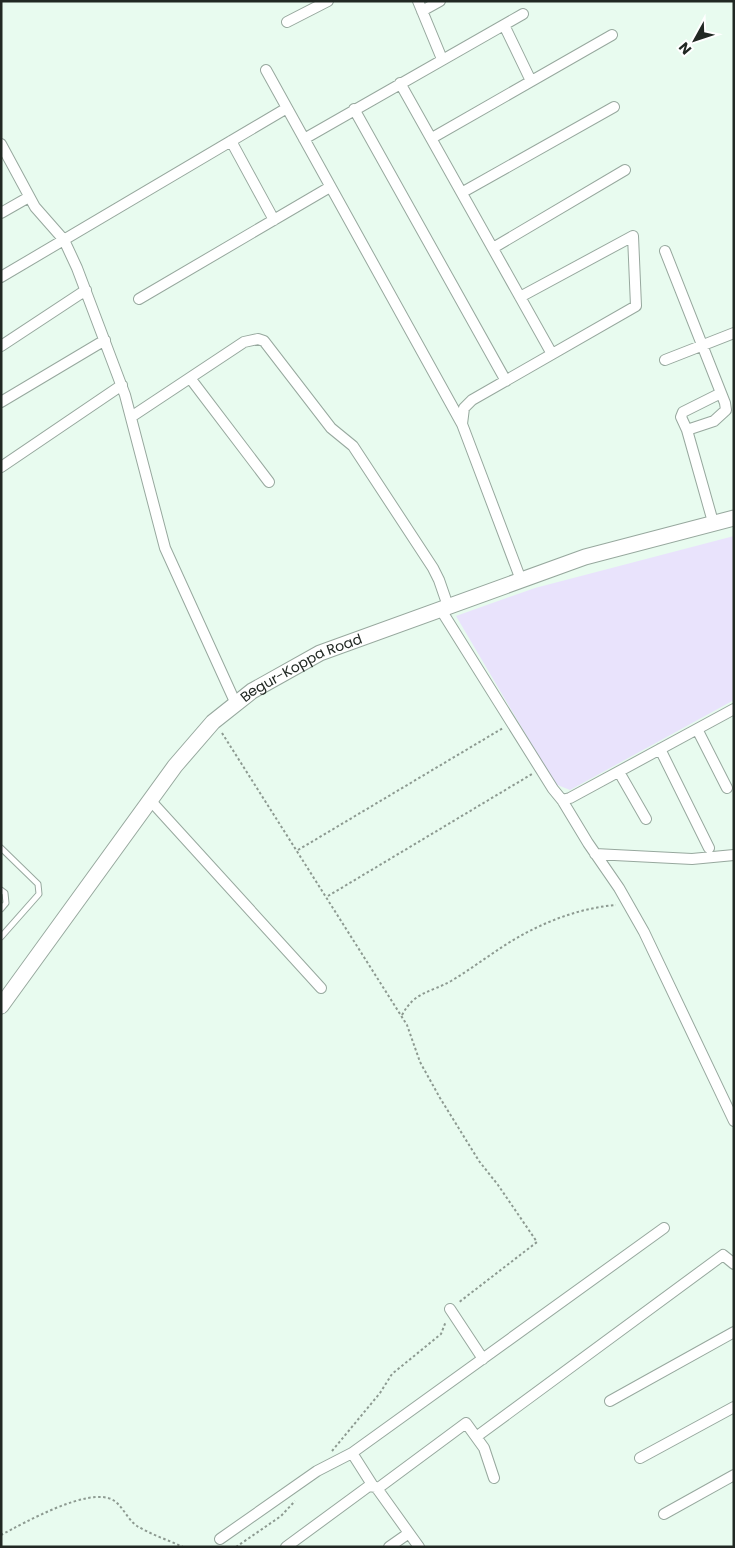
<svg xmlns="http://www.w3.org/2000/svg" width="735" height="1548" font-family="Poppins,sans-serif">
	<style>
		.green { fill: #e9e3fc }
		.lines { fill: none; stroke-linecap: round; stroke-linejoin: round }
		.service-casing { stroke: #97a89e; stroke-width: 7 }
		.minor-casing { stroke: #97a89e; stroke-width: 12 }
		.secondary-casing { stroke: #97a89e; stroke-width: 17 }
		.path { stroke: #8d9a91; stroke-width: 2; stroke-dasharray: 2.5 2.5; stroke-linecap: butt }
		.service { stroke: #fff; stroke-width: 5 }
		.minor { stroke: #fff; stroke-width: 10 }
		.secondary { stroke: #fff; stroke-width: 15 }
		.labels { text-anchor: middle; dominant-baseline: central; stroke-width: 4; stroke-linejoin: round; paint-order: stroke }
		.street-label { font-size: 14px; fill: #212823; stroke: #fff }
	</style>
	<rect width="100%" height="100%" fill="#e8fbef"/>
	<!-- green -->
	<path class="green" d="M734,536V700L570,790L555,784L456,616L535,588Z"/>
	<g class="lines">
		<defs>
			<path id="service" d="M1,848L38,884L39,894L1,937
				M1,890L5,893L6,903L1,909"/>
			<path id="minor" d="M418,1L442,59
				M422,11L440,1
				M287,22L328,1
				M504,25L531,81
				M266,70L462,424L521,580
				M400,83L552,354
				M354,109L506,381
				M432,138L612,35
				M304,139L523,14
				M231,141L274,220
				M1,144L35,207L64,240L77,268L125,395L165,548L236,704
				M463,192L614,107
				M1,213L29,197
				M493,248L625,170
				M665,251L725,403L726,410L714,421L687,430
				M1,277L287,108
				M139,299L330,187
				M1,346L86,290
				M665,360L734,333
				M190,378L269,482
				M1,402L105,340
				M131,417L244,342L258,339L264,341L331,428L353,446L433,568L439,580L448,606
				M462,424L464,408L472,400L636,306L633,236L520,297
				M1,467L122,385
				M713,522L687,430L681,417L683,412L721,393
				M441,610L553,789L562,800L588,843L619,888L644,932L734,1121
				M697,729L727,788
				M660,749L709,848
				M619,772L646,819
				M150,800L321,988
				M562,800L570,798L734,709
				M595,854L692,859L734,855
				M450,1309L483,1359
				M610,1401L734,1332
				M476,1437L723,1255L734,1264
				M352,1453L664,1228
				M640,1458L734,1407
				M377,1489L466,1423L484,1448L494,1478
				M664,1514L734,1475
				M220,1539L317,1471L352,1453L373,1486
				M286,1547L369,1486L376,1487L419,1547
				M389,1547L409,1533"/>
			<g id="secondary">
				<path id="s1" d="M1,1006L175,766L213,722L252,691L320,653L585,557L734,518"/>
			</g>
		</defs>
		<!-- service casing -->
		<use href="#service" class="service-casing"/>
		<!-- minor casing -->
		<use href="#minor" class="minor-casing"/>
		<!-- secondary casing -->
		<use href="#secondary" class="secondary-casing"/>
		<!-- path -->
		<path class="path" d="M222,733L407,1025L420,1062L440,1098L479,1161L498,1185L537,1242L458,1303
			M298,850L503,728
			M328,896L532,774
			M402,1015C415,991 430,993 451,981C473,968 493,952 515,939C546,921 580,908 616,905
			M332,1451L380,1393L392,1374L441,1334L446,1321
			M1,1535C24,1523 89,1486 113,1500C123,1506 127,1519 137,1526C150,1534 168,1540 183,1547
			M236,1547L281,1516L295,1501"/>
		<!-- service -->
		<use href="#service" class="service"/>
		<!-- minor -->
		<use href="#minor" class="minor"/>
		<!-- secondary -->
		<use href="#secondary" class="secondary"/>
	</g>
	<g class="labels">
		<!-- street labels -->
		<g class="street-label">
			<text stroke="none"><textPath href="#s1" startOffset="459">Begur-Koppa Road</textPath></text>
		</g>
	</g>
	<!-- border -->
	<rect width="735" height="1548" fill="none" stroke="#212823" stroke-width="5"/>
	<!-- north arrow -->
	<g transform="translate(695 40) rotate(230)" stroke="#ffffff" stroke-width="4" paint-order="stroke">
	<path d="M0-4L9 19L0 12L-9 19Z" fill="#212823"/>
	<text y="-8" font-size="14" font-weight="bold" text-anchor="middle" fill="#212823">N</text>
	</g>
</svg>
